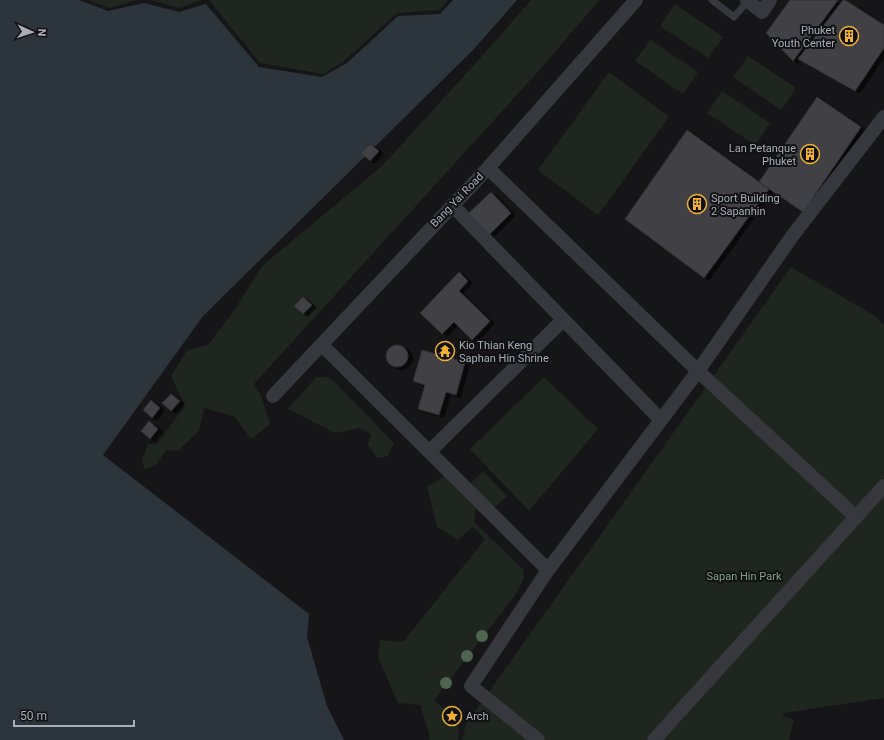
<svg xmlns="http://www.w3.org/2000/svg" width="884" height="740" font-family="Roboto,sans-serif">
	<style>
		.green { fill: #1e261f }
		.water { fill: #2c353c }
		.building { fill: #404145; stroke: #303034; filter: url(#shadow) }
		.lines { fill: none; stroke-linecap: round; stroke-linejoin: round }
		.lane { stroke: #37383d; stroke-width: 7 }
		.street { stroke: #37383d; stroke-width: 14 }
		.tree { fill: #506452 }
		.labels { text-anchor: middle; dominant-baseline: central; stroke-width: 4; stroke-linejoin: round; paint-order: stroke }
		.poi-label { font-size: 11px; fill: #a8adb8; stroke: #111113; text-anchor: start }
		.street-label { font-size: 11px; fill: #a8adb8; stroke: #111113 }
		.park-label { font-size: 11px; fill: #7fa381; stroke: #111113 }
	</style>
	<defs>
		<filter id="shadow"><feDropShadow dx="4.5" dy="2.5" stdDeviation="0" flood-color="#0009"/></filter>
	</defs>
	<rect width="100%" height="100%" fill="#161618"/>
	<!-- green -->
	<path class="green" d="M88,0H138L109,8Z
		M150,0H202L179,8Z
		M209,0H448L439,10L397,13L344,61L323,74L260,63Z
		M531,0H599L544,65L254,384L261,395L270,424L251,439L235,417L204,408L199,431L178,451L166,450L156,465L145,470L142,461L148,444H157L185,406L171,376L187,350L208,345L233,312L263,265L383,165L483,55Z
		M675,4L723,37L708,58L660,26Z
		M650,40L698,72L683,94L635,61Z
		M748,56L796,88L781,110L733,77Z
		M609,72L669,117L598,215L538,170Z
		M722,91L770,123L755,145L707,113Z
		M791,267L875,316L884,325V698L783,713V716L794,720L789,740H462L466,724Z
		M316,377H330L394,443L388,456L377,458L368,445L371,434L360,428L335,433L288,409Z
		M544,377L598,429L529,511L470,449Z
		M483,471L507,496L495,507L470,484Z
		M448,474L476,505L474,522L523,569L524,578L516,594L434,700L459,723L458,740H429L430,737L420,705L398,703L378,657L380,640L403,642L485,539L473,527L458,540L437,527L427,487Z"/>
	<!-- water -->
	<path class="water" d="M0,0H79L108,11L144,3L179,12L206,4L259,67L322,77L347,63L398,16L440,14L453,0H517L473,50L203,316L103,455L309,614L307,637L327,706L344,740H0Z"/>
	<!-- building -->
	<path class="building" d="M790,0H838L793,61L766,33Z
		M843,0H845L884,25V48L855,91L798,59Z
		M817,97L861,127L803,212L759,182Z
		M687,130L769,189L704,278L625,219Z
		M370,144L379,151L370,161L361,153Z
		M491,192L511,213L488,236L468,214Z
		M459,272L468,281L459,291L490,321L472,340L454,322L442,334L420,313Z
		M303,297L312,305L303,314L294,306Z
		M386 356a11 11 0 1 1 22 0a11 11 0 1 1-22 0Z
		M422,350L465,362L456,395L446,392L439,415L418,409L425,385L413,381Z
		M171,394L180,401L171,411L162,403Z
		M151,400L160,408L152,418L143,410Z
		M149,421L158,429L150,439L141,431Z"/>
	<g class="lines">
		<!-- lane -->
		<path class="lane" d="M712,0L734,17L748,1"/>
		<!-- street -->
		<path class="street" d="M747,0L762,12L770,0
			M488,168L698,371L856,517
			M452,205L661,420
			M322,345L548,570
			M273,396L488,168L636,0
			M430,451L563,320
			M538,740L471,686L548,570L698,371L793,235L884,117
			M654,740L884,486"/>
	</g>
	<!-- trees -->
	<g class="tree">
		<circle cx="482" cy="636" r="6"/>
		<circle cx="467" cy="656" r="6"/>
		<circle cx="446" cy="683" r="6"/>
	</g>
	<!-- icons -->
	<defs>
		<symbol id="building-ring" viewBox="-11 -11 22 22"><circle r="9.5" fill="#111113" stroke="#f2b134" stroke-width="1.5"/><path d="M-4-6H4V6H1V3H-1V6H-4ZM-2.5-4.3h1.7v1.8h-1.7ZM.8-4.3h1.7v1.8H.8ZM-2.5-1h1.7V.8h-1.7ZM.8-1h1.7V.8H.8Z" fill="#f2b134"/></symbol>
		<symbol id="temple-ring" viewBox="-11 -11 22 22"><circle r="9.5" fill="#111113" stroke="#f2b134" stroke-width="1.5"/><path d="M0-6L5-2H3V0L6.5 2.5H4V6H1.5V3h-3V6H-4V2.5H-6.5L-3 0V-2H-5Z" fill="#f2b134"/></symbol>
		<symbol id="sight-ring" viewBox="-11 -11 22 22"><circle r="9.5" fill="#111113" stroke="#f2b134" stroke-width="1.5"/><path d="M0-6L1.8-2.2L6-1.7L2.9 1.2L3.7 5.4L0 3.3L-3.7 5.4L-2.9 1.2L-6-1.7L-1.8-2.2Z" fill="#f2b134"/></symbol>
	</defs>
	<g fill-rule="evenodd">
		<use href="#building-ring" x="838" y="25" width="22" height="22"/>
		<use href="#building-ring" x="799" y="143" width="22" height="22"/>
		<use href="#building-ring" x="686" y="193" width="22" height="22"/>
		<use href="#temple-ring" x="434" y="340" width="22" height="22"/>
		<use href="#sight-ring" x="441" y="705" width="22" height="22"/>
	</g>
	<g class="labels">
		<!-- poi labels -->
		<g class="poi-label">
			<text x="835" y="30" text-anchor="end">Phuket<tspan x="835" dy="13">Youth Center</tspan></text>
			<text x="796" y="148" text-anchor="end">Lan Petanque<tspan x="796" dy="13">Phuket</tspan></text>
			<text x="711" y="198">Sport Building<tspan x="711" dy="13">2 Sapanhin</tspan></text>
			<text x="459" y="345">Kio Thian Keng<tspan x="459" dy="13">Saphan Hin Shrine</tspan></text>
			<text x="466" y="716">Arch</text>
		</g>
		<!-- street labels -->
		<g class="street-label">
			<text transform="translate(457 200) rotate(-46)">Bang Yai Road</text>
		</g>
		<!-- park labels -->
		<g class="park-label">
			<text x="744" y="576">Sapan Hin Park</text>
		</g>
	</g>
	<!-- north arrow -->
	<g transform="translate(32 32) rotate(93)" stroke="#111113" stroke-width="3" paint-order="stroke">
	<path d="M0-3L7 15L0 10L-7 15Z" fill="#a8adb8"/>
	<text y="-6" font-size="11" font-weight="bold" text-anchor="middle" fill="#a8adb8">N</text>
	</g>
	<!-- scale -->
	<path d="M14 720v6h120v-6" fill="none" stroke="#a8adb8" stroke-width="2"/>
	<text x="20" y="720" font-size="12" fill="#a8adb8" stroke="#111113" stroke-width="3" paint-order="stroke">50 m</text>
</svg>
